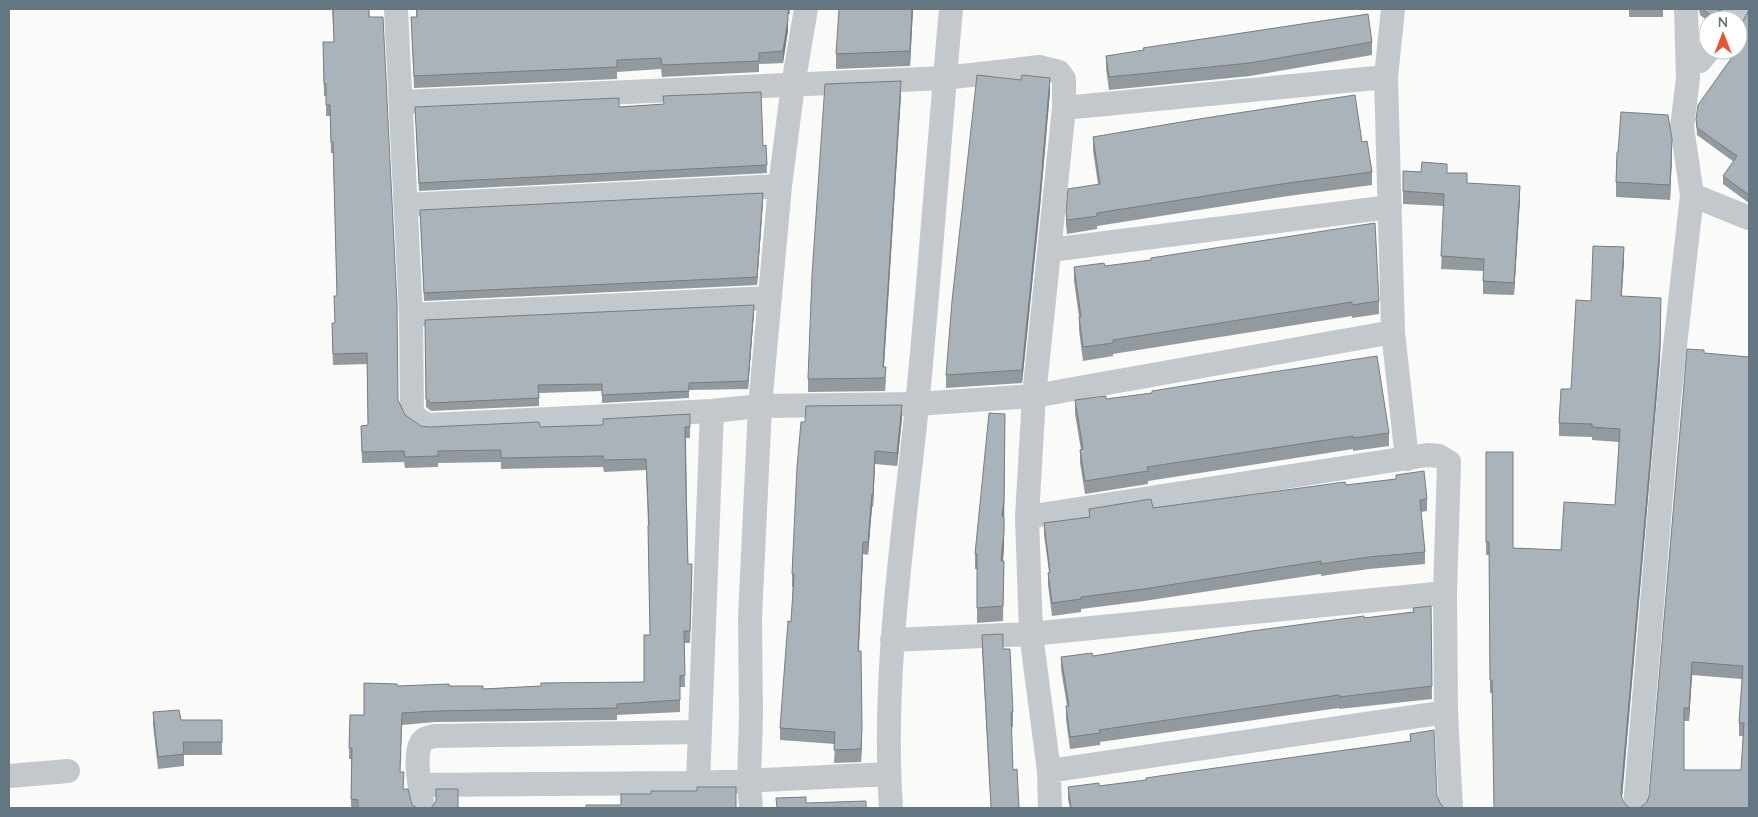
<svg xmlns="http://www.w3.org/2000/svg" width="1758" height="817" font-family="Quicksand,sans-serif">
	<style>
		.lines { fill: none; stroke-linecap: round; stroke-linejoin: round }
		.street { stroke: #c3c8cc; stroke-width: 24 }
		.wall { fill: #929a9f; fill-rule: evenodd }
		.shaded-wall { fill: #777d82 }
		.building { fill: #aab3b9; stroke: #777d82; fill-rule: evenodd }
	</style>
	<rect width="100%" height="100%" fill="#fafaf8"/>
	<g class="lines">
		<!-- street -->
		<path class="street" d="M396,9L411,315L412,411L417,419L428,425L712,411L760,406L917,404L1034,396L1393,332
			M1393,9L1386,77L1393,332L1407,459
			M1686,9L1688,78L1682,127L1692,195L1749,218
			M1732,20L1740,9
			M1700,61L1709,50
			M401,102L945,78L1039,67L1059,72L1064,79V108L1034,396L1027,517L1031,634L1049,771L1050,808
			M1064,108L1386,77
			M406,205L780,186
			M1050,250L1390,207
			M411,315L769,298
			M1027,517L1427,455L1439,456L1449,462L1445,593L1446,712L1451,808
			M892,640L1031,634L1445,593
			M1049,771L1446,712
			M9,776L68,771
			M698,783L712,411
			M420,785L698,783L889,774
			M423,808C421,793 413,757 421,743C424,738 430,737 435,736L699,732
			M751,808L749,781L751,717L750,618L760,406L780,186L793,85L806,9
			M891,808C882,674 903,540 917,406C930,274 939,141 951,9
			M1635,808L1669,399L1692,195"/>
	</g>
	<!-- wall -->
	<path class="wall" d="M332,9H369L398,400L405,415L421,426L429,427H540L603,425L690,414V438H686L688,564L692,576L690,643H684L685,687H680V712L617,715V720L435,722L402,725L400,772L403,789L412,805L417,808H351V759H349L350,715H364L397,686H449L483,689L644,682L650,635L648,525L646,470L604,472L603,467L501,469V462L438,463V467L405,468L404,462L362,463L361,426L368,425L367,364L333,365L332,334L335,323L337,296L333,153H331L330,116H326V96H324L323,42H334Z
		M416,9H790V14H788V30L783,63L759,64V72L662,77L661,69L617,72V79L414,88L411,17H416Z
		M913,9L910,66L836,69V54Z
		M1629,9H1663V17H1629Z
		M1699,9H1724L1719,16L1721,20L1708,21L1700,15Z
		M1749,10V203L1723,184V176L1734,162L1697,135L1696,119L1742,44L1738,42V24L1743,21Z
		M1372,42V55L1250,76L1109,90L1106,69V56Z
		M1021,80L1050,91L1040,207L1022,383L946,388V375Z
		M901,94L884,367L886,381L885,391L808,392V379Z
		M663,96L763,146L766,145L767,173L419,191L415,107H619L664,104Z
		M1093,137L1362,142L1372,172V185L1288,196L1097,226V229L1067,234L1066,225V212L1098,184L1093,151Z
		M1618,152L1672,154L1670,200L1616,197V182Z
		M1403,171L1447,173L1467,183L1520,198L1514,295L1483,294V271L1441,269L1444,206L1403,204Z
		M763,201L757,285L424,301L420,210Z
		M1624,260L1621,296L1661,311L1660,359L1622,798L1494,808L1492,693H1490L1489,555H1486V452L1513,548L1561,550L1615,505L1619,442L1592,440V437L1559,436V423L1571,389L1591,301Z
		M1105,266L1379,301V314L1352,318V316L1113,354V356L1083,361L1079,330V317L1074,281V267Z
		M754,312L748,389L689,390V398L602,403V391L539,393V406L431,411L426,407L425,320Z
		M1704,353L1749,357V808L1641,807L1647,802L1649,796ZM1692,675L1742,679L1739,723V736H1743L1741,770H1684V721H1689Z
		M1106,399L1389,433V446L1353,451V449L1148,481V484L1085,494L1080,463V450H1081L1075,414V400Z
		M1005,414L1004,547L1003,561H1004L1003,621L977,623V569H975V554Z
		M902,418L897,466L875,464L873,507H872L868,555L863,554L859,651L862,741L861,762L834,763L835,744L780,740V728L791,622L793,587H792V574L805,422Z
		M1396,475L1427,499V511L1421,512L1425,552V564L1369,569L1321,576V574L1144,601L1081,609V612L1052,616L1048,585V573L1049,572L1044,535V523L1089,517V509L1153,508L1396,479Z
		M1431,606L1432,699L1339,709V708L1100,742V745L1070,749L1066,719V706H1067L1061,669V657L1093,656L1364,618L1413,612V608Z
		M982,635L1003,649L1013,712V727H1011L1013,770L1019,808H991L982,650Z
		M153,712L181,720H222V755H184V766L158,769L153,725Z
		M1410,734L1440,803L1444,808H1447H1070L1068,799V787L1099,786L1146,780L1410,741Z"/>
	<!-- shaded-wall -->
	<path class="shaded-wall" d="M912,9H913L910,66V51Z
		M1719,9H1724L1718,18V10Z
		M788,19V30L783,63V51Z
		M1050,78V91L1040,207L1022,383V370Z
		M901,81V94L883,380V367Z
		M1672,139V154L1670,200V185Z
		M1520,186V198L1514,295V283Z
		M763,193V201L757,285V277Z
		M1624,247V260L1621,309V296Z
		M754,305V312L748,389V381Z
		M1661,311L1660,359L1621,807V794Z
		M902,405V418L897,466V453Z
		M1005,414L1004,515L1002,531Z
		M875,451V464L873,507V494Z
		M872,494V507L868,555V542Z
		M1004,532V547L1001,576V561Z
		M863,542V554L858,664V651Z
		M1692,662V675L1689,721V708Z
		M862,728V741L861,762V749Z"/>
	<!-- building -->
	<path class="building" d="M333,9H369V17H383L397,304L398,400L405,415L421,426L429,427L539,422L540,427L603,425V419L690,414V427H685L686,490L688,564H692L690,631H684L685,675L680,676V700L617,704V708L435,711L402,713L400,772H404L403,789H408L412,805L417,808H358V800L351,799L352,748H349L350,715H364V683L397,684V686L449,684V686H483V689L541,686V683L644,682V635H650L648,525H649L646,459L604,460L603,456L501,458V450L438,451V456L405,457L404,451L362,452L361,426L368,425L367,353L333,354L332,323H335L334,296H337L333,142H331L330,105H326V84H324L323,42H334Z
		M417,9H788V19L783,51L759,53V61L662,65L661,58L617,60V67L414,76L411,17H417Z
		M839,9H912L910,51L836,54Z
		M1702,9H1719L1718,10L1720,18L1721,20H1718Z
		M1749,10V195L1723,176L1737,156L1697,128L1696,119L1698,105L1745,39L1738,34V24L1743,21Z
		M1368,14L1372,42L1250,63L1109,77L1106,56L1144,50L1143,48Z
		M977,75L1021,80L1022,75L1050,78L1040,193L1022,370L946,375L952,301Z
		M901,81L883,367H886L885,378L808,379L812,275L825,84Z
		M761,92L763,146L766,145L767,165L419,183L415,107L619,98V107L664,104L663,96Z
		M1355,95L1362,142L1367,141L1372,172L1288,183L1097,213V216L1067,220L1066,212L1068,189L1100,184L1093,137L1199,119Z
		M1621,112L1668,115L1672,139L1670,185L1616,182L1617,152H1618Z
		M1422,162L1447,164V173H1467V183L1520,186L1514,283L1483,281L1484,259L1441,256L1444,194L1403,191V171L1421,172Z
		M763,193L757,277L424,293L420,210Z
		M1375,223L1379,301L1352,305V302L1113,340V343L1083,347L1079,317H1081L1074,267L1104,263L1105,266L1151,260V258Z
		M1593,246L1624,247L1621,296L1661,298L1660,346L1621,794L1623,801L1628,807L1633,808H1494L1492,680H1490L1489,542H1486V452H1513V548L1561,550L1564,502L1615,505L1620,429L1592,427V424L1559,423L1561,389H1571L1576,300L1591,301Z
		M754,305L748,381L689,383V391L602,395V384L538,385L539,398L431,403L426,399L425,320Z
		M1687,349L1704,350V353L1749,357V808H1637L1641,807L1647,802L1649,796ZM1692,662L1743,666L1739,723H1744L1741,770H1684V708H1689Z
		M1377,356L1389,433L1353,438V436L1147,467L1148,471L1085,481L1080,450L1083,449L1075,400L1106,396V399L1152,393V391L1221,380Z
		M902,405L897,453L875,451L873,494H872L868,542H863L858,651H861L862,728L861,749L834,750L835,732L780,728L788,621L791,622L794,574H792L797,467L801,422H805L806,406Z
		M989,413L1005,414L1004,500L1002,516L1004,517V532L1001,561H1004L1003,606L977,608V554H975Z
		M1424,471L1427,499L1420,500L1425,552L1369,557L1321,564V561L1144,589L1081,597V599L1052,603L1048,573L1050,572L1044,523L1090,517L1089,509L1151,499L1153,508L1345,482L1346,485L1396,479V475Z
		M1431,606L1432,686L1339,697V695L1099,730L1100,733L1070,737L1066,706H1069L1061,657L1092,653L1093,656L1252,631L1364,616V618L1414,612L1413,608Z
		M1003,634V649H1010L1013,712H1011L1013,770L1017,769L1019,808H991L982,635Z
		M179,710L181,720H222V742H183L184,754L158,757L153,712Z
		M1434,730L1437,796L1440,803L1444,808H1447H1071L1068,787L1099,783V786L1146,780V778L1194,771L1411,741L1410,734Z
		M697,787H736V808H586V805H621V794H651V791H697Z
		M436,789H458V808H429L432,807L436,801Z
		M806,797V803L866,801V808H777L776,798Z"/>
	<!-- border -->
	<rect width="1758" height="817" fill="none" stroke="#657683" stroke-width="20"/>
	<!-- north arrow -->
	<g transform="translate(1723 35)"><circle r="24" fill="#ffffff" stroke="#c1c8cd"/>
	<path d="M0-4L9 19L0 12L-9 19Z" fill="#e4572e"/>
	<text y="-8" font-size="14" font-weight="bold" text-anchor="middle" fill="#657683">N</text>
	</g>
</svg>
